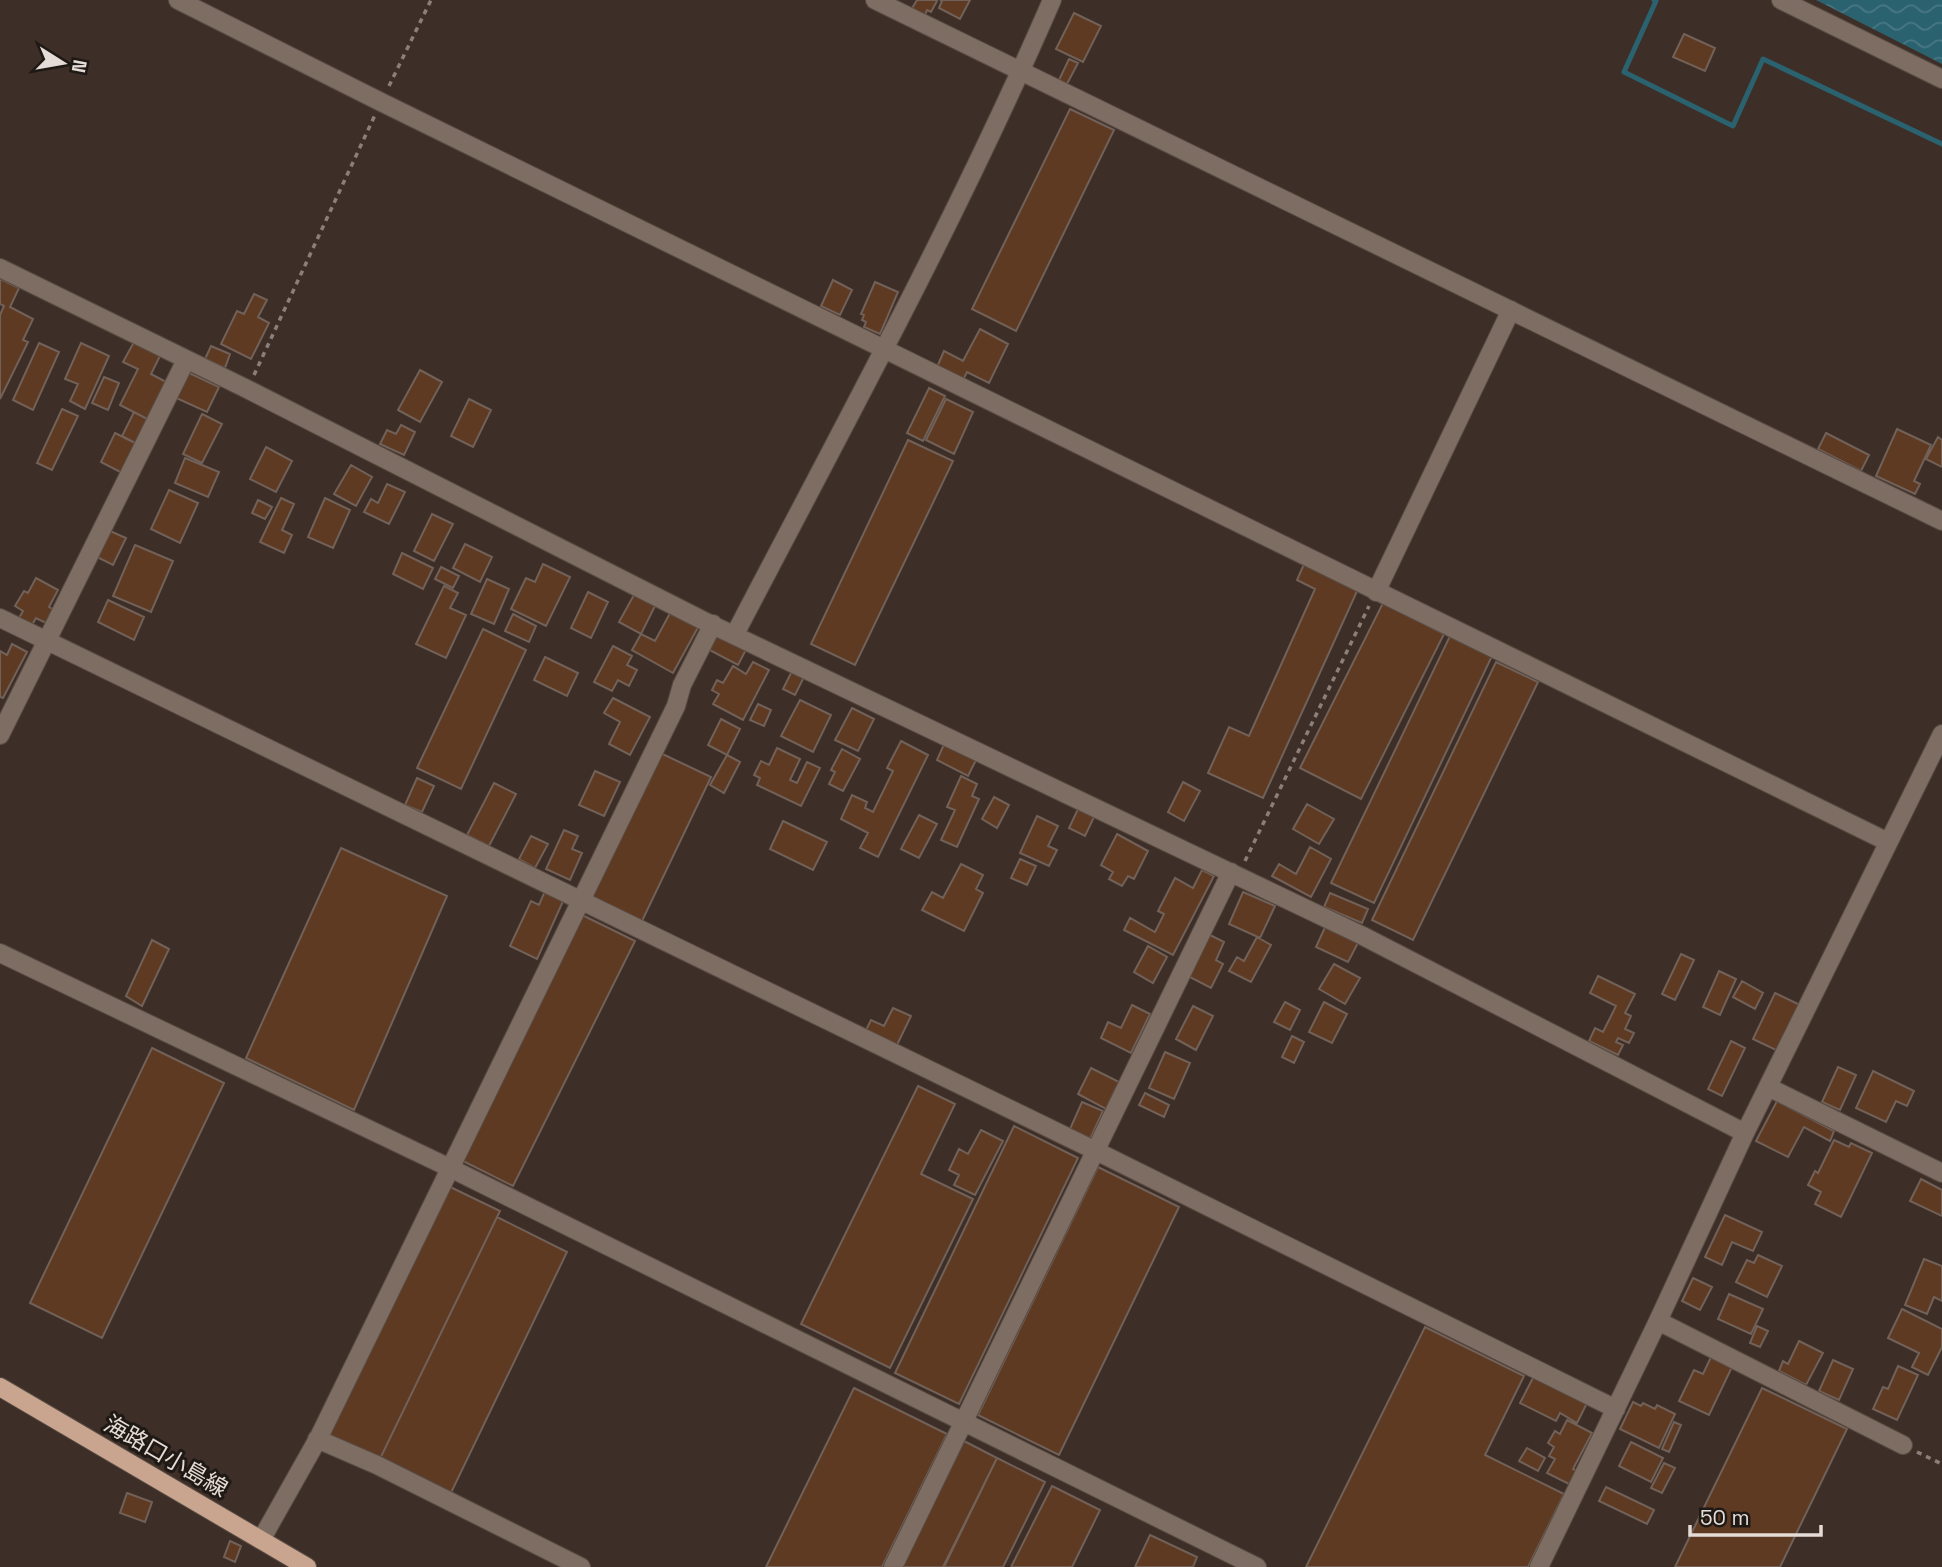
<svg xmlns="http://www.w3.org/2000/svg" width="1942" height="1567" font-family="'Space Grotesk','Noto Sans JP',sans-serif">
	<style>
		.water { fill: url(#water-waves) }
		.lines { fill: none; stroke-linecap: round; stroke-linejoin: round }
		.stream { stroke: #2a6270; stroke-width: 5 }
		.building { fill: #5e3a23; stroke: #716158; stroke-width: 2 }
		.minor-casing { stroke: #584b43; stroke-width: 20 }
		.major-casing { stroke: #584b43; stroke-width: 20 }
		.path { stroke: #8c7f79; stroke-width: 3.5; stroke-dasharray: 5 5; stroke-linecap: butt }
		.minor { stroke: #7e6d62; stroke-width: 18 }
		.major { stroke: #c9a58f; stroke-width: 18 }
		.labels { text-anchor: middle; dominant-baseline: central; stroke-width: 6; stroke-linejoin: round; paint-order: stroke }
		.street-label { font-size: 23px; fill: #e6dcd7; stroke: #1f1915 }
	</style>
	<defs>
		<pattern id="water-waves" width="16" height="10" patternUnits="userSpaceOnUse" patternTransform="scale(1.75)"><rect width="16" height="10" fill="#2a6270"/><path d="M0 5q4-4 8 0t8 0" fill="none" stroke="#497884"/></pattern>
	</defs>
	<rect width="100%" height="100%" fill="#3d2f27"/>
	<!-- water -->
	<path class="water" d="M1816,0H1942V64L1824,4Z"/>
	<g class="lines">
		<!-- stream -->
		<path class="stream" d="M1654,0L1656,1L1624,72L1733,126L1763,59L1942,144"/>
	</g>
	<!-- building -->
	<path class="building" d="M917,0H935L937,1L931,12L927,10L924,17L911,10Z
		M940,0H970L960,19L939,8L942,1Z
		M1074,13L1101,26L1083,62L1056,49Z
		M1684,34L1715,48L1705,71L1673,57Z
		M1069,59L1078,63L1067,84L1059,80Z
		M1070,109L1114,130L1016,331L972,309Z
		M0,279L19,288L10,307L33,319L23,340L28,342L0,399V315L4,306L0,304Z
		M833,280L852,290L840,315L821,306Z
		M875,282L898,292L880,334L864,327L866,322L862,320L864,315L861,314Z
		M254,294L267,300L258,317L269,323L251,359L221,344L237,311L244,314Z
		M980,329L1008,344L989,383L967,372L963,380L937,367L944,351L963,361Z
		M134,342L160,356L151,374L168,383L149,420L120,405L138,369L123,362Z
		M39,343L59,352L33,410L13,400Z
		M81,343L109,356L85,409L70,401L78,384L65,379Z
		M211,346L230,354L225,368L205,359Z
		M420,370L442,382L420,422L398,410Z
		M185,371L219,387L207,412L174,397Z
		M104,377L119,383L108,410L92,403Z
		M929,388L945,396L923,441L907,433Z
		M469,399L491,410L473,447L451,436Z
		M946,399L973,412L954,454L926,440Z
		M62,409L78,416L52,470L37,463Z
		M134,412L149,420L137,444L122,436Z
		M202,414L222,424L202,463L183,454Z
		M401,425L415,432L404,455L380,444L387,430L396,434Z
		M1897,429L1931,445L1914,481L1920,484L1915,494L1876,476Z
		M115,433L137,444L122,473L101,462Z
		M1826,433L1869,455L1861,471L1818,449Z
		M1938,437L1942,440V467L1926,459Z
		M908,440L953,461L855,665L811,644Z
		M266,447L292,461L276,492L250,479Z
		M185,458L219,472L208,497L175,483Z
		M351,465L372,477L356,506L334,494Z
		M387,484L405,492L389,524L364,512L371,499L378,503Z
		M169,490L198,503L180,543L151,529Z
		M281,498L294,504L282,530L292,535L284,553L260,542Z
		M325,498L350,510L333,548L308,537Z
		M258,500L272,507L265,519L252,513Z
		M432,514L453,524L434,561L414,551Z
		M110,531L126,538L113,565L97,557Z
		M465,544L492,557L480,582L453,568Z
		M135,545L173,561L151,612L113,596Z
		M402,553L433,568L423,589L393,574Z
		M543,564L570,577L546,626L511,609L526,578L535,582Z
		M1304,564L1358,589L1263,798L1208,773L1229,727L1249,736L1315,589L1297,580Z
		M441,567L459,576L453,588L435,579Z
		M36,578L58,590L49,607L54,610L46,623L36,618L32,625L19,618L23,611L15,606L24,591L28,593Z
		M487,579L509,589L494,624L471,614Z
		M444,586L458,593L450,608L466,615L446,658L416,644Z
		M588,592L608,602L591,638L571,628Z
		M635,593L656,604L641,634L619,622Z
		M108,600L144,617L134,640L98,622Z
		M1383,603L1444,634L1361,799L1300,768Z
		M675,604L702,620L673,673L632,650L641,634L655,641Z
		M513,614L536,626L529,642L505,631Z
		M713,624L750,642L738,665L702,646Z
		M483,629L526,650L461,789L417,768Z
		M1450,636L1492,656L1374,903L1331,883Z
		M12,644L27,652L3,698L0,697V651L7,655Z
		M613,646L632,656L627,665L637,670L629,686L618,680L612,691L594,682Z
		M545,657L578,673L567,696L534,680Z
		M753,662L769,670L743,720L713,704L719,694L712,690L717,680L723,683L733,666L746,674Z
		M1496,662L1538,682L1413,940L1372,920Z
		M792,671L804,677L795,695L783,689Z
		M613,698L650,717L630,755L609,744L620,722L604,713Z
		M800,700L831,715L813,752L781,736Z
		M758,704L771,710L764,726L750,720Z
		M852,708L874,719L858,751L835,740Z
		M721,719L740,729L727,755L708,745Z
		M901,741L928,755L878,857L860,848L868,833L841,819L852,795L867,802L865,808L873,812L893,771L887,768Z
		M945,742L977,758L968,776L937,760Z
		M777,748L800,759L790,780L797,783L807,762L820,768L801,806L757,785L760,778L754,775L761,761L769,765Z
		M842,749L860,759L843,791L829,784L835,772L831,770Z
		M654,750L711,777L642,921L585,894Z
		M727,755L740,762L724,793L710,785Z
		M595,771L620,782L604,816L579,805Z
		M961,776L977,784L972,796L979,799L957,847L941,840L955,810L947,807Z
		M417,778L434,786L422,812L405,805Z
		M1183,782L1200,791L1184,821L1168,812Z
		M494,783L516,794L489,846L467,835Z
		M994,797L1009,805L997,828L982,819Z
		M1307,804L1334,819L1319,844L1293,829Z
		M1078,809L1094,817L1085,836L1069,828Z
		M919,815L937,824L919,858L901,849Z
		M1037,816L1058,826L1048,846L1057,850L1049,866L1020,853Z
		M783,821L827,842L813,870L770,849Z
		M564,830L578,836L572,849L582,853L570,880L546,869Z
		M1117,834L1148,851L1134,879L1128,876L1122,886L1109,879L1113,872L1101,865Z
		M531,836L548,844L535,868L519,859Z
		M1310,847L1331,859L1311,897L1272,876L1279,864L1296,874Z
		M341,848L447,896L354,1110L246,1058Z
		M1020,859L1036,866L1027,885L1011,878Z
		M961,864L983,875L976,889L983,893L964,931L922,910L932,892L943,898Z
		M1202,870L1214,876L1173,955L1124,930L1130,918L1155,932L1164,914L1158,911L1175,878L1193,888Z
		M545,891L564,899L537,959L510,946L531,901L539,905Z
		M1243,892L1275,906L1260,938L1229,924Z
		M1330,893L1368,909L1362,923L1324,907Z
		M576,912L635,941L513,1186L455,1157Z
		M1326,925L1359,941L1348,962L1316,947Z
		M1206,933L1224,942L1216,960L1223,964L1211,988L1186,975Z
		M1257,937L1271,945L1251,982L1229,971L1237,957L1244,961Z
		M152,940L169,949L142,1006L126,996Z
		M1148,946L1167,957L1153,983L1134,972Z
		M1681,954L1694,960L1675,1000L1662,994Z
		M1334,964L1360,978L1345,1004L1319,989Z
		M1719,971L1736,979L1720,1015L1703,1007Z
		M1598,976L1635,994L1625,1013L1631,1016L1625,1029L1634,1033L1629,1043L1618,1038L1616,1042L1623,1045L1618,1055L1589,1041L1595,1028L1603,1032L1616,1006L1590,993Z
		M1742,981L1763,993L1755,1009L1733,997Z
		M1775,993L1800,1005L1778,1051L1753,1039Z
		M1285,1002L1300,1010L1290,1030L1274,1022Z
		M1324,1002L1347,1014L1332,1043L1309,1032Z
		M1132,1005L1150,1014L1131,1053L1101,1038L1108,1022L1121,1028Z
		M1193,1006L1213,1016L1196,1050L1176,1039Z
		M893,1008L911,1016L896,1047L865,1032L871,1020L884,1026Z
		M1292,1036L1304,1042L1294,1063L1282,1057Z
		M1731,1041L1745,1048L1722,1096L1708,1089Z
		M152,1048L224,1083L102,1338L30,1303Z
		M1165,1052L1190,1063L1174,1099L1149,1088Z
		M1838,1067L1856,1075L1840,1110L1822,1102Z
		M1091,1068L1119,1082L1106,1109L1078,1094Z
		M1873,1071L1914,1091L1907,1106L1896,1101L1886,1122L1856,1108Z
		M918,1086L955,1104L921,1174L973,1199L890,1368L801,1324Z
		M1145,1093L1169,1105L1164,1117L1139,1105Z
		M1777,1101L1834,1131L1830,1141L1804,1127L1788,1157L1756,1141Z
		M1082,1102L1103,1111L1090,1139L1070,1129Z
		M1014,1126L1078,1158L959,1404L895,1373Z
		M981,1130L1003,1141L975,1195L954,1185L959,1175L949,1170L959,1149L968,1154Z
		M1834,1140L1849,1147L1851,1143L1872,1153L1841,1217L1815,1204L1821,1192L1808,1185L1815,1171L1818,1173Z
		M1098,1167L1179,1207L1059,1455L978,1415Z
		M1921,1179L1942,1190V1216L1910,1201Z
		M442,1183L500,1211L377,1465L319,1437Z
		M1725,1215L1762,1232L1753,1251L1732,1242L1722,1265L1705,1257Z
		M497,1217L567,1252L448,1499L377,1465Z
		M1758,1255L1782,1266L1767,1297L1736,1282L1747,1260L1754,1263Z
		M1924,1259L1942,1266V1301L1934,1297L1927,1314L1905,1305Z
		M1693,1278L1712,1287L1700,1310L1682,1301Z
		M1729,1294L1763,1309L1751,1334L1718,1319Z
		M1902,1309L1942,1329V1347L1928,1375L1912,1367L1919,1353L1888,1338Z
		M1757,1326L1768,1331L1760,1347L1750,1343Z
		M1425,1327L1524,1376L1485,1455L1564,1494L1528,1567H1306Z
		M1799,1341L1823,1353L1806,1385L1779,1371L1783,1361L1788,1364Z
		M1711,1357L1732,1367L1709,1415L1679,1401L1694,1370L1703,1374Z
		M1833,1360L1853,1369L1839,1400L1819,1391Z
		M1898,1366L1918,1375L1897,1420L1873,1409L1883,1387L1888,1389Z
		M1535,1374L1588,1401L1577,1423L1560,1413L1556,1421L1520,1403Z
		M854,1388L947,1434L882,1567H766Z
		M1762,1388L1847,1429L1780,1567H1675Z
		M1633,1402L1641,1406L1643,1403L1655,1409L1657,1405L1675,1414L1659,1448L1620,1429Z
		M1567,1420L1592,1433L1573,1469L1581,1473L1573,1486L1547,1473L1555,1459L1549,1456L1554,1447L1548,1443L1555,1431L1560,1434Z
		M1674,1422L1681,1425L1669,1452L1662,1449Z
		M964,1441L997,1458L943,1567H902Z
		M1631,1442L1663,1458L1651,1482L1619,1466Z
		M1527,1448L1545,1458L1538,1471L1519,1461Z
		M997,1458L1045,1482L1003,1567H944Z
		M1664,1463L1675,1468L1662,1493L1651,1488Z
		M1052,1486L1100,1510L1072,1567H1011Z
		M1606,1487L1654,1510L1647,1524L1599,1501Z
		M127,1493L152,1502L145,1522L120,1513Z
		M1150,1535L1197,1557L1193,1567H1135Z
		M230,1541L241,1546L235,1562L224,1557Z"/>
	<g class="lines">
		<defs>
			<path id="minor" d="M178,0L381,102L1888,842
				M875,0L1942,521
				M1781,0L1942,79
				M0,268L247,389L702,620L1361,935L1745,1133
				M1376,592L1511,310
				M0,618L1094,1150L1616,1409
				M735,634C844,425 958,217 1052,0
				M0,735L186,360
				M0,953L450,1168L1257,1567
				M1768,1087L1942,1173
				M1658,1321L1903,1445
				M317,1439L377,1465L581,1567
				M261,1540L319,1437L676,706L682,685L713,624
				M893,1567L1231,872
				M1539,1567L1658,1321L1745,1133L1942,734"/>
			<path id="major" d="M0,1387L307,1567"/>
		</defs>
		<!-- minor casing -->
		<use href="#minor" class="minor-casing"/>
		<!-- major casing -->
		<use href="#major" class="major-casing"/>
		<!-- path -->
		<path class="path" d="M389,86L431,0
			M254,375L375,115
			M1245,861L1369,606
			M1917,1452L1942,1464"/>
		<!-- minor -->
		<use href="#minor" class="minor"/>
		<!-- major -->
		<use href="#major" class="major"/>
	</g>
	<g class="labels">
		<!-- street labels -->
		<g class="street-label">
			<text transform="translate(166 1456) rotate(30)">海路口小島線</text>
		</g>
	</g>
	<!-- north arrow -->
	<g transform="translate(63 63) rotate(101)" stroke="#1f1915" stroke-width="5" paint-order="stroke">
	<path d="M0-5L12 26L0 18L-12 26Z" fill="#e6dcd7"/>
	<text y="-10" font-size="19" font-weight="bold" text-anchor="middle" fill="#e6dcd7">N</text>
	</g>
	<!-- scale -->
	<path d="M1690 1525v10h131v-10" fill="none" stroke="#e6dcd7" stroke-width="3.5"/>
	<text x="1700" y="1525" font-size="21" fill="#e6dcd7" stroke="#1f1915" stroke-width="5" paint-order="stroke">50 m</text>
</svg>
